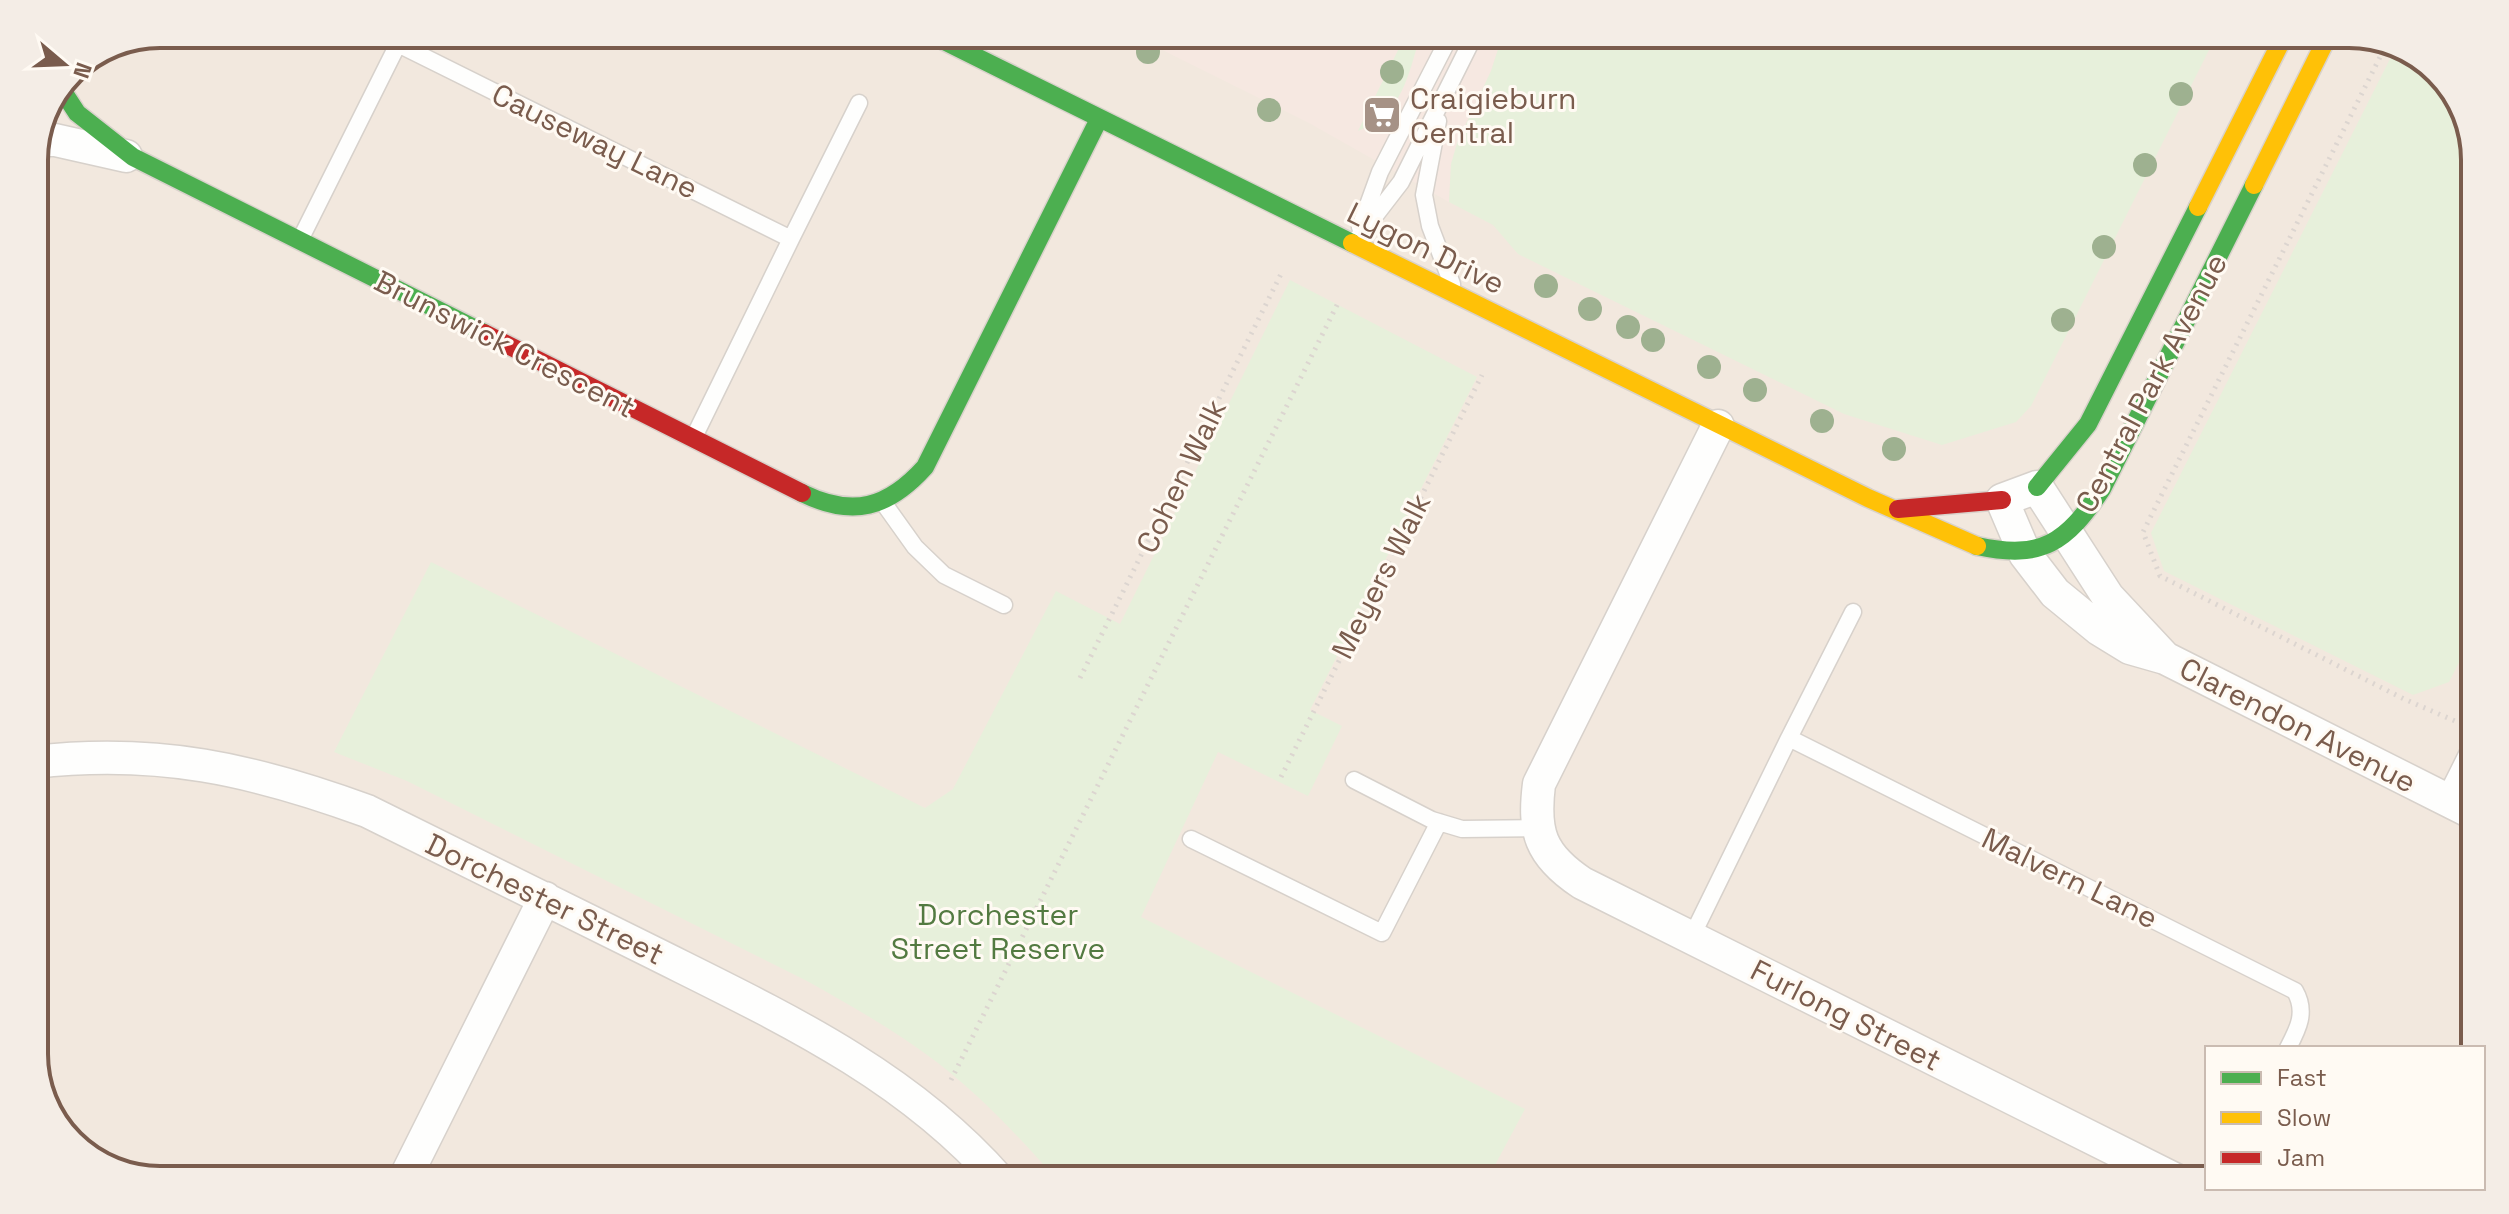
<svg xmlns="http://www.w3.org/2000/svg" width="2509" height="1214" font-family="'Space Grotesk',sans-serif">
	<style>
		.residential { fill: #f2e8de }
		.commercial { fill: #f6e8e1 }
		.green { fill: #e7f0db }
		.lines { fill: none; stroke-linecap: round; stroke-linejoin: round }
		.lane-casing { stroke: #d7d1cb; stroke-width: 19 }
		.street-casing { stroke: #d7d1cb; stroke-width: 35 }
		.fast-casing { stroke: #d9d2cb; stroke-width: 21 }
		.slow-casing { stroke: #d9d2cb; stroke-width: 21 }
		.jam-casing { stroke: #d9d2cb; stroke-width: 21 }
		.path { stroke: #dcd5d0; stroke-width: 5; stroke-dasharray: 2 6; stroke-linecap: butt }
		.lane { stroke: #fefefd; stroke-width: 16 }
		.street { stroke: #fefefd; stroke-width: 32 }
		.fast { stroke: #4caf50; stroke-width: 18 }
		.slow { stroke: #ffc107; stroke-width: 18 }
		.jam { stroke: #c62828; stroke-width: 18 }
		.tree { fill: #9eb190 }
		.labels { text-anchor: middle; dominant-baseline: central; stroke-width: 6; stroke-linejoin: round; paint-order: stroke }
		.poi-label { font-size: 30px; fill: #7a5c4d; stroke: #fffaf3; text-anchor: start }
		.street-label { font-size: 30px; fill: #7a5c4d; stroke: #fffaf3 }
		.park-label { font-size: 30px; fill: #537a41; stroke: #fffaf3 }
		.rim { fill: none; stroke: #7a5c4d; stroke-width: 4 }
	</style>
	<rect width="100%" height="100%" fill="#f9f5f0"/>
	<!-- residential -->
	<path class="residential" d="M160,34H2349L2404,47L2454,90L2475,152V1048H2207V1180H160L105,1167L55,1124L34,1063V152L71,71Z"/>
	<!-- commercial -->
	<path class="commercial" d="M1130,34H1503L1491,71L1451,164L1449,202L1309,123Z"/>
	<!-- green -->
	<path class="green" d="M1406,34H1421C1407,77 1404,112 1358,131Z
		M1503,34H2217L2031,406L2016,422L1942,445L1844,414L1518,254L1493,225L1449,202L1451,164L1457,143L1491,71Z
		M2397,45L2404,47L2454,90L2475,152V631L2449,682L2413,695L2164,571L2151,533Z
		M1290,280L1477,377L1310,710L1342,726L1308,796L1218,752L1141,917L1525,1109L1487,1180H1057C1020,1138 982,1097 938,1063C897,1032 852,1006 807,981L407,781L334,752L431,562L925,808L953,789L1056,591L1120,624Z"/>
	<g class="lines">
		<defs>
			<path id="lane" d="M1438,121L1424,195L1430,226L1452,284
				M1360,227L1380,172L1451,34
				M301,238L398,44L791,239L694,437
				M791,239L859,103
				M1354,243L1401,182L1475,34
				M885,505L915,547L944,575L1004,605
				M1789,738L1853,612
				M1354,780L1432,820L1462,829L1537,828
				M1191,839L1382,933L1439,822
				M1691,938L1789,738L2295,991C2307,1012 2298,1029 2288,1048"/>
			<path id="street" d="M40,140H55L126,156
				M1718,426L1539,784C1533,832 1540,855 1582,883L2176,1180
				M2165,658L2108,597L2037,487L2002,500L2025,554L2055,593L2099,629L2130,648L2165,658L2475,814
				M34,762C157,748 252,769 367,811C464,858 560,906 656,954C780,1016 906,1074 999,1180
				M2452,802L2475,756
				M404,1180L545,898"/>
			<path id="fast" d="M930,34L1352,243
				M62,90L77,113L133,157L484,333
				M2037,487L2088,424L2198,207
				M802,493C853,518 888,508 925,467L1099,119
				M1977,546C2042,560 2066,543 2102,489L2254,185"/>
			<path id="slow" d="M2254,185L2329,34
				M2198,207L2285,34
				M1352,243L1868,498L1977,546"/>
			<path id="jam" d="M484,333L802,493
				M1898,509L2002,500"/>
		</defs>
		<!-- lane casing -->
		<use href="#lane" class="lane-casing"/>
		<!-- street casing -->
		<use href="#street" class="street-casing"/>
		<!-- fast casing -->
		<use href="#fast" class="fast-casing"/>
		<!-- slow casing -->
		<use href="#slow" class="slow-casing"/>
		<!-- jam casing -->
		<use href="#jam" class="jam-casing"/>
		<!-- path -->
		<path class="path" d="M2387,43L2143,532L2160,576L2404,699L2462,724
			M1080,678L1281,274
			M1281,777L1482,375
			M951,1080L1338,303"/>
		<!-- lane -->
		<use href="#lane" class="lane"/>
		<!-- street -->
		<use href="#street" class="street"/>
		<!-- fast -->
		<use href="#fast" class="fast"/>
		<!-- slow -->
		<use href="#slow" class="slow"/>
		<!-- jam -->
		<use href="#jam" class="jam"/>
	</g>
	<!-- trees -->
	<g class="tree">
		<circle cx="1148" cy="52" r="12"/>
		<circle cx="1392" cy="72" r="12"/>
		<circle cx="2181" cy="94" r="12"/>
		<circle cx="1269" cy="110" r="12"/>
		<circle cx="2145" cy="165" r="12"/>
		<circle cx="2104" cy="247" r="12"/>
		<circle cx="1546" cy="286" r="12"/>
		<circle cx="1590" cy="309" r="12"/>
		<circle cx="2063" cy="320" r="12"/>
		<circle cx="1628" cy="327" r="12"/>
		<circle cx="1653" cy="340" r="12"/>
		<circle cx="1709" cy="367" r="12"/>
		<circle cx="1755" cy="390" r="12"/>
		<circle cx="1822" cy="421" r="12"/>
		<circle cx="1894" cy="449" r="12"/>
	</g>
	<!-- icons -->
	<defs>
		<symbol id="supermarket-square" viewBox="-11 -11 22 22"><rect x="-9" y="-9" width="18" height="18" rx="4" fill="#a69286" stroke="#fffaf3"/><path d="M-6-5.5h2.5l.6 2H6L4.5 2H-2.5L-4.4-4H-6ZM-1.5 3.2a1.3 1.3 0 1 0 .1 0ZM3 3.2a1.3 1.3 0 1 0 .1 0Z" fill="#fff"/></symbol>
	</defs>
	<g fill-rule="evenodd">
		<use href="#supermarket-square" x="1360" y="93" width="44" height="44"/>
	</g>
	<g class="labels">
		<!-- poi labels -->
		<g class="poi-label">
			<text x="1410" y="98">Craigieburn<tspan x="1410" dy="34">Central</tspan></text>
		</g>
		<!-- street labels -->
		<g class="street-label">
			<text transform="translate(595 141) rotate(26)">Causeway Lane</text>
			<text transform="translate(1426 248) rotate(26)">Lygon Drive</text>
			<text transform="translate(505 344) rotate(27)">Brunswick Crescent</text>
			<text transform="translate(2151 383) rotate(-62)">Central Park Avenue</text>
			<text transform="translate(1181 476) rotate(-64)">Cohen Walk</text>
			<text transform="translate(1381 576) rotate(-63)">Meyers Walk</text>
			<text transform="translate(2298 725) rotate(27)">Clarendon Avenue</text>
			<text transform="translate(2070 878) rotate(26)">Malvern Lane</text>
			<text transform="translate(545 899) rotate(26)">Dorchester Street</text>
			<text transform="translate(1846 1015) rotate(27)">Furlong Street</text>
		</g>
		<!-- park labels -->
		<g class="park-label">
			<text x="998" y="914">Dorchester<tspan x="998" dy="34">Street Reserve</tspan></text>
		</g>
	</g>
	<!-- crop -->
	<path d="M0 0H2509V1214H0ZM160 48H2349A112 112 0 0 1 2461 160V1054A112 112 0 0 1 2349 1166H160A112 112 0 0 1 48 1054V160A112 112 0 0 1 160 48Z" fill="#f4ede6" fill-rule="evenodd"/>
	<path class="rim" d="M160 48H2349A112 112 0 0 1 2461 160V1054A112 112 0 0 1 2349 1166H160A112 112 0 0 1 48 1054V160A112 112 0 0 1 160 48Z"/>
	<!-- legend -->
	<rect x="2205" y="1046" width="280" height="144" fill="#fffaf3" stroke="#cabbb1" stroke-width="2"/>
	<rect x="2221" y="1072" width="40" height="12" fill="#4caf50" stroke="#cabbb1" stroke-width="2"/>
	<text x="2277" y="1086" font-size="24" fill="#7a5c4d">Fast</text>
	<rect x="2221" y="1112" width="40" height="12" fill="#ffc107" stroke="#cabbb1" stroke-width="2"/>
	<text x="2277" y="1126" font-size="24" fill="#7a5c4d">Slow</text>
	<rect x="2221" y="1152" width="40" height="12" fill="#c62828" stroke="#cabbb1" stroke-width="2"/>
	<text x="2277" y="1166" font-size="24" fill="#7a5c4d">Jam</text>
	<!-- north arrow -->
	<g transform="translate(64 64) rotate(109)" stroke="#fffaf3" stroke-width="6" paint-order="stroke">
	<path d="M0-6L14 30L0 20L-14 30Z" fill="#7a5c4d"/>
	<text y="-12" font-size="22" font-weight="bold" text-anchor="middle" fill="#7a5c4d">N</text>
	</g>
</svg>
